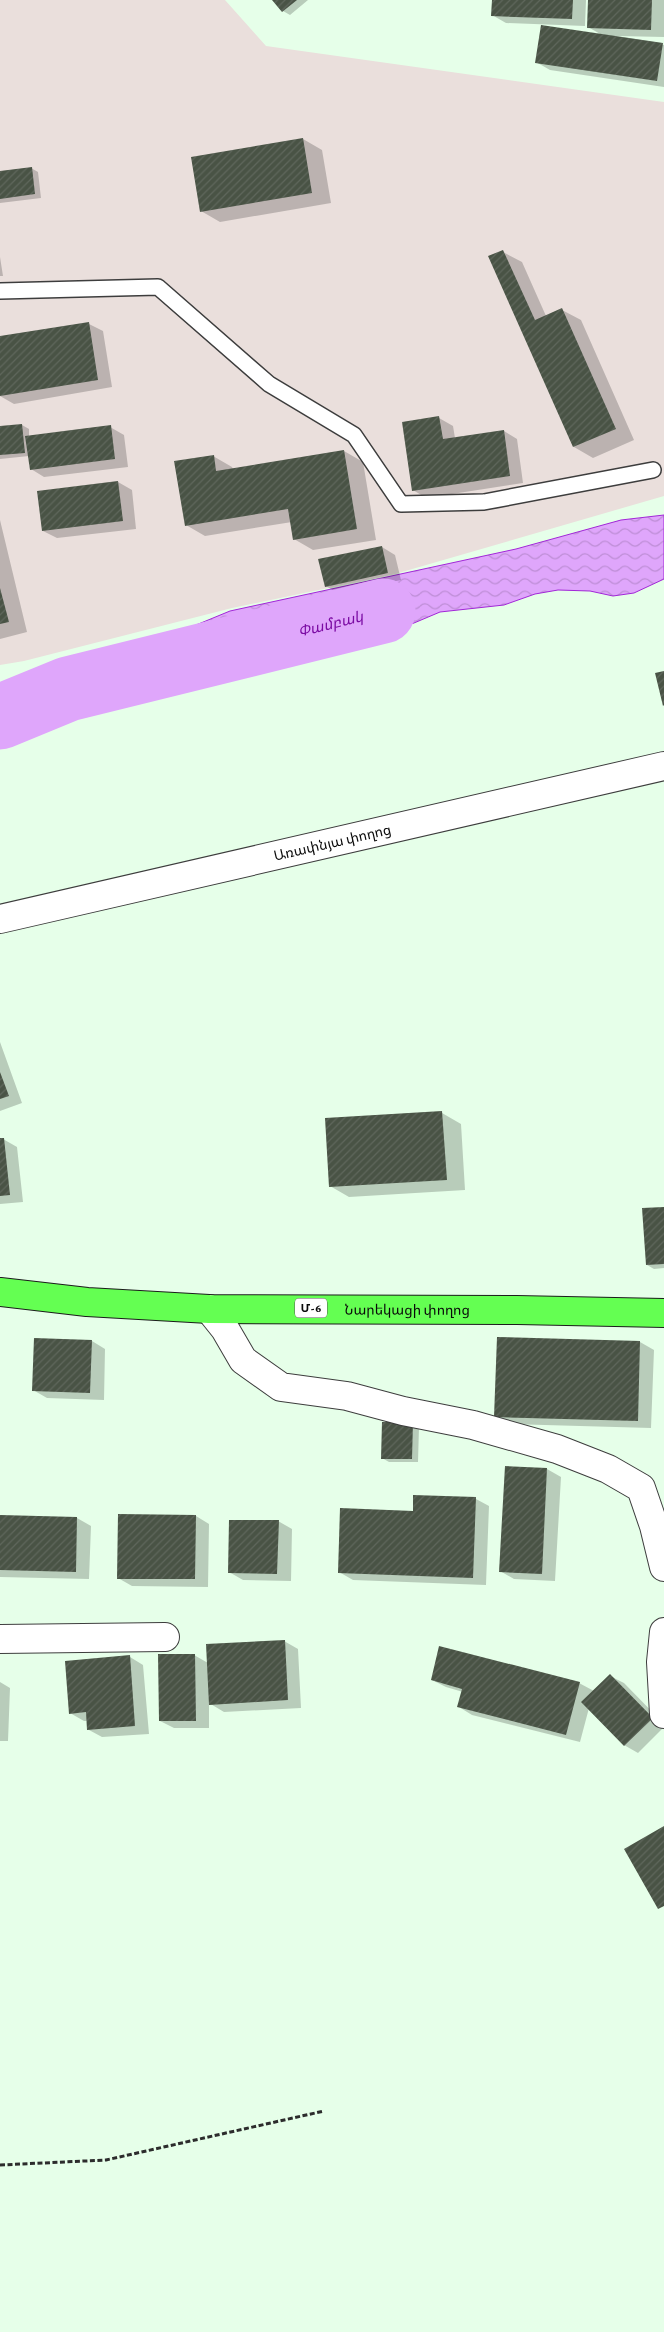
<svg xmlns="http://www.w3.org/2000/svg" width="664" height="2332" font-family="'Crimson Pro','Noto Sans Armenian',serif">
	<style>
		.industrial { fill: #eadfdc }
		.water { fill: url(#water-waves); stroke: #a227d8 }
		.shadow { fill: #0003 }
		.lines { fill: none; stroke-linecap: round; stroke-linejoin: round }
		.river { stroke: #dfa6fb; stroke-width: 65 }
		.building { fill: url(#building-hatch) }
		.service-casing { stroke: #3d3d3d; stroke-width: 18 }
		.minor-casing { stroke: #3d3d3d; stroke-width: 30 }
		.trunk-casing { stroke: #1b1b1b; stroke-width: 30 }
		.path { stroke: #2c2c2c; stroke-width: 3; stroke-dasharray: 5 2.5; stroke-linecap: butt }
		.service { stroke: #fff; stroke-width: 15 }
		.minor { stroke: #fff; stroke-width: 28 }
		.trunk { stroke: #64ff52; stroke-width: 28 }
		.labels { text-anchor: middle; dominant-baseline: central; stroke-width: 5; stroke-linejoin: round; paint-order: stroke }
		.shield { fill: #fff; stroke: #545454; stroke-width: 1 }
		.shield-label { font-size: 12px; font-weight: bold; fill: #0a0a0a }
		.street-label { font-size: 14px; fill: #0a0a0a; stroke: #fff }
		.water-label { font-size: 15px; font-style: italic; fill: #7b0ba3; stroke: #fff }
	</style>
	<defs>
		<pattern id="water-waves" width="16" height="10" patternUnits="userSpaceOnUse" patternTransform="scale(1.25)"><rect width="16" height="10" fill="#dfa6fb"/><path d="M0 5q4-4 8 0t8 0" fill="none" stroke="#be8ed6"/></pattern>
		<pattern id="building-hatch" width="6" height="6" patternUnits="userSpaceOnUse" patternTransform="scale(1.25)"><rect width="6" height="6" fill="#495345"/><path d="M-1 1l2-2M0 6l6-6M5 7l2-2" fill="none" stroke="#5f675c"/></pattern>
	</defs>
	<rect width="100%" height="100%" fill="#e6ffe9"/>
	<!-- industrial -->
	<path class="industrial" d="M0,0H225L266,46L664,102V496L395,574L232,608L24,661L0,665Z"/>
	<!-- water -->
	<path class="water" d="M664,515V579L634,593L613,596L590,591L558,590L535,594L504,605L440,612L414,623L393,629L381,630L349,626L317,631L296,632L286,630L242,643L209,649L179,668L133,693L70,701L0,721V693L19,683L99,665L230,611L516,549L621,520Z"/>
	<!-- shadow -->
	<path class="shadow" d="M273,0H308L290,15L283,11Z
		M493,0H586L585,26L506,23L492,15Z
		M589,0H664V37L617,36V37L664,45V87L550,70L536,62L602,35L588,27Z
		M303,139L322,150L331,203L220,222L201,211Z
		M31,168L38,172L41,198L0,203V172Z
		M503,252L522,262L546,316L562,310L581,320L634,440L593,458L574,447Z
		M0,257L3,276H0Z
		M89,324L103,331L112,387L14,404L0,396V338Z
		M439,418L453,426L455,438L504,431L517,439L523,483L426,498L413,490Z
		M22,425L29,429V437L110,427L124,435L128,467L44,477L31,469L29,456L0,459V427Z
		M344,451L363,462L376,540L313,550L294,539L292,522L205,536L186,525L213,456L232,467L233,469Z
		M118,482L132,490L136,529L57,538L43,531Z
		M0,520L27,632L0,639Z
		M382,547L395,555L401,580L339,594L326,586Z
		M0,1042L22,1103L0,1111Z
		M442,1113L461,1124L465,1190L349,1197L330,1186L326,1120Z
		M0,1139H3L17,1147L23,1202L0,1204Z
		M664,1208V1268L654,1269L647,1265Z
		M498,1338L640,1342L654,1350L651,1428L509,1424L496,1416Z
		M92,1341L105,1349L104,1400L47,1398L33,1390Z
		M383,1423L419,1427L418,1462H389L382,1458Z
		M547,1469L561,1477L555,1581L514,1579L500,1571Z
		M476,1499L489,1506L486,1585L353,1580L339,1572L414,1512Z
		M0,1516L77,1518L91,1526L89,1579L0,1577Z
		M196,1516L209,1524L208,1587L132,1586L118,1578Z
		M278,1521L292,1529L291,1581L243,1580L229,1572Z
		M284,1641L298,1649L301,1708L224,1712L209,1703V1728H174L160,1721L194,1655L208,1663Z
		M130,1657L143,1665L149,1734L102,1737L89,1730L88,1721H84L70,1713Z
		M610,1676L624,1683L664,1724V1727L638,1753L624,1745L589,1708L580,1742L472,1715L459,1707L463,1692L446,1687L432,1680L579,1683L594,1691Z
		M0,1682L10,1688L8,1741H0Z"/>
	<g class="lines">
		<!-- river -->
		<path class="river" id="s1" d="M0,717L68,689L383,611"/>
	</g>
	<!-- building -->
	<path class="building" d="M272,0H297L282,12Z
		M492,0H573L572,19L491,16Z
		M588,0H652L651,30L587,28Z
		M541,25L663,43L657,81L535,63Z
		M303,138L312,193L200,212L191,157Z
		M32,167L35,194L0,199V171Z
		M503,250L535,320L562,308L616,429L573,447L488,256Z
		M89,322L98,380L0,396V336Z
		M439,416L443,439L504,430L510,476L412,491L402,422Z
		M22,424L25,453L0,455V426Z
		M111,425L115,459L30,470L25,436Z
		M344,450L357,529L293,540L288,509L185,526L174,461L214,455L216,471Z
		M118,481L123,521L42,531L37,491Z
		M382,546L388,573L325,587L318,559Z
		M0,588L9,622L0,624Z
		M664,671V705L663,706L655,673Z
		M0,1072L9,1096L0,1099Z
		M442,1111L447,1180L329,1187L325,1118Z
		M0,1138H4L10,1195L0,1196Z
		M664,1207V1264L646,1265L642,1208Z
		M497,1337L640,1341L638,1421L494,1417Z
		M34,1338L92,1340L90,1393L32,1391Z
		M382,1422H413L412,1459H381Z
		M505,1466L547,1468L542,1574L499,1572Z
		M413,1495L476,1497L473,1578L338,1573L340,1508L413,1511Z
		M118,1514L196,1515L195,1579H117Z
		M0,1515L77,1517L76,1572L0,1570Z
		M229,1520H279L277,1574L228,1573Z
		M285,1640L288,1700L209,1705L206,1644Z
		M439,1646L580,1682L566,1735L457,1707L462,1689L431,1680Z
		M158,1654H195L196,1721H159Z
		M130,1655L135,1726L87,1730L86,1712L69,1714L65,1661Z
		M610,1674L653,1718L624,1746L581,1702Z
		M664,1826V1906L658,1909L624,1849Z"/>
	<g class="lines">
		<defs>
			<path id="service" d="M0,291L158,287L269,384L354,435L401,504L484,502L653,470"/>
			<g id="minor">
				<path id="s2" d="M0,919L664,766"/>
				<path d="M209,1309L225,1329L243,1360L281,1387L347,1396L403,1411L473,1425L557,1449L608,1469L641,1488L654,1526L664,1567"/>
				<path d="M664,1632L661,1662L664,1714"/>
				<path d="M0,1639L165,1637"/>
			</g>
			<g id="trunk">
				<path id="s3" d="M0,1292L87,1302L209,1309L517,1310L664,1313"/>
			</g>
		</defs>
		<!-- service casing -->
		<use href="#service" class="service-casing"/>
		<!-- minor casing -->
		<use href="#minor" class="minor-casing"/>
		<!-- trunk casing -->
		<use href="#trunk" class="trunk-casing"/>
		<!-- path -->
		<path class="path" d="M0,2165L106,2160L324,2111"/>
		<!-- service -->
		<use href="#service" class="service"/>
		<!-- minor -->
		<use href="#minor" class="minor"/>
		<!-- trunk -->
		<use href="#trunk" class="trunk"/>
	</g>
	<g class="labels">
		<!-- shield labels -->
		<rect class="shield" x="295" y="1298.5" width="32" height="19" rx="4"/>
		<g class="shield-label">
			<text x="311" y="1308">Մ-6</text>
		</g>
		<!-- street labels -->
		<g class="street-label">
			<text stroke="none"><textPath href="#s2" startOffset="341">Առափնյա փողոց</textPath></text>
			<text stroke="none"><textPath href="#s3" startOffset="408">Նարեկացի փողոց</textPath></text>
		</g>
		<!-- water labels -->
		<g class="water-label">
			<text stroke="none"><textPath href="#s1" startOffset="344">Փամբակ</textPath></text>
		</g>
	</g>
</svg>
